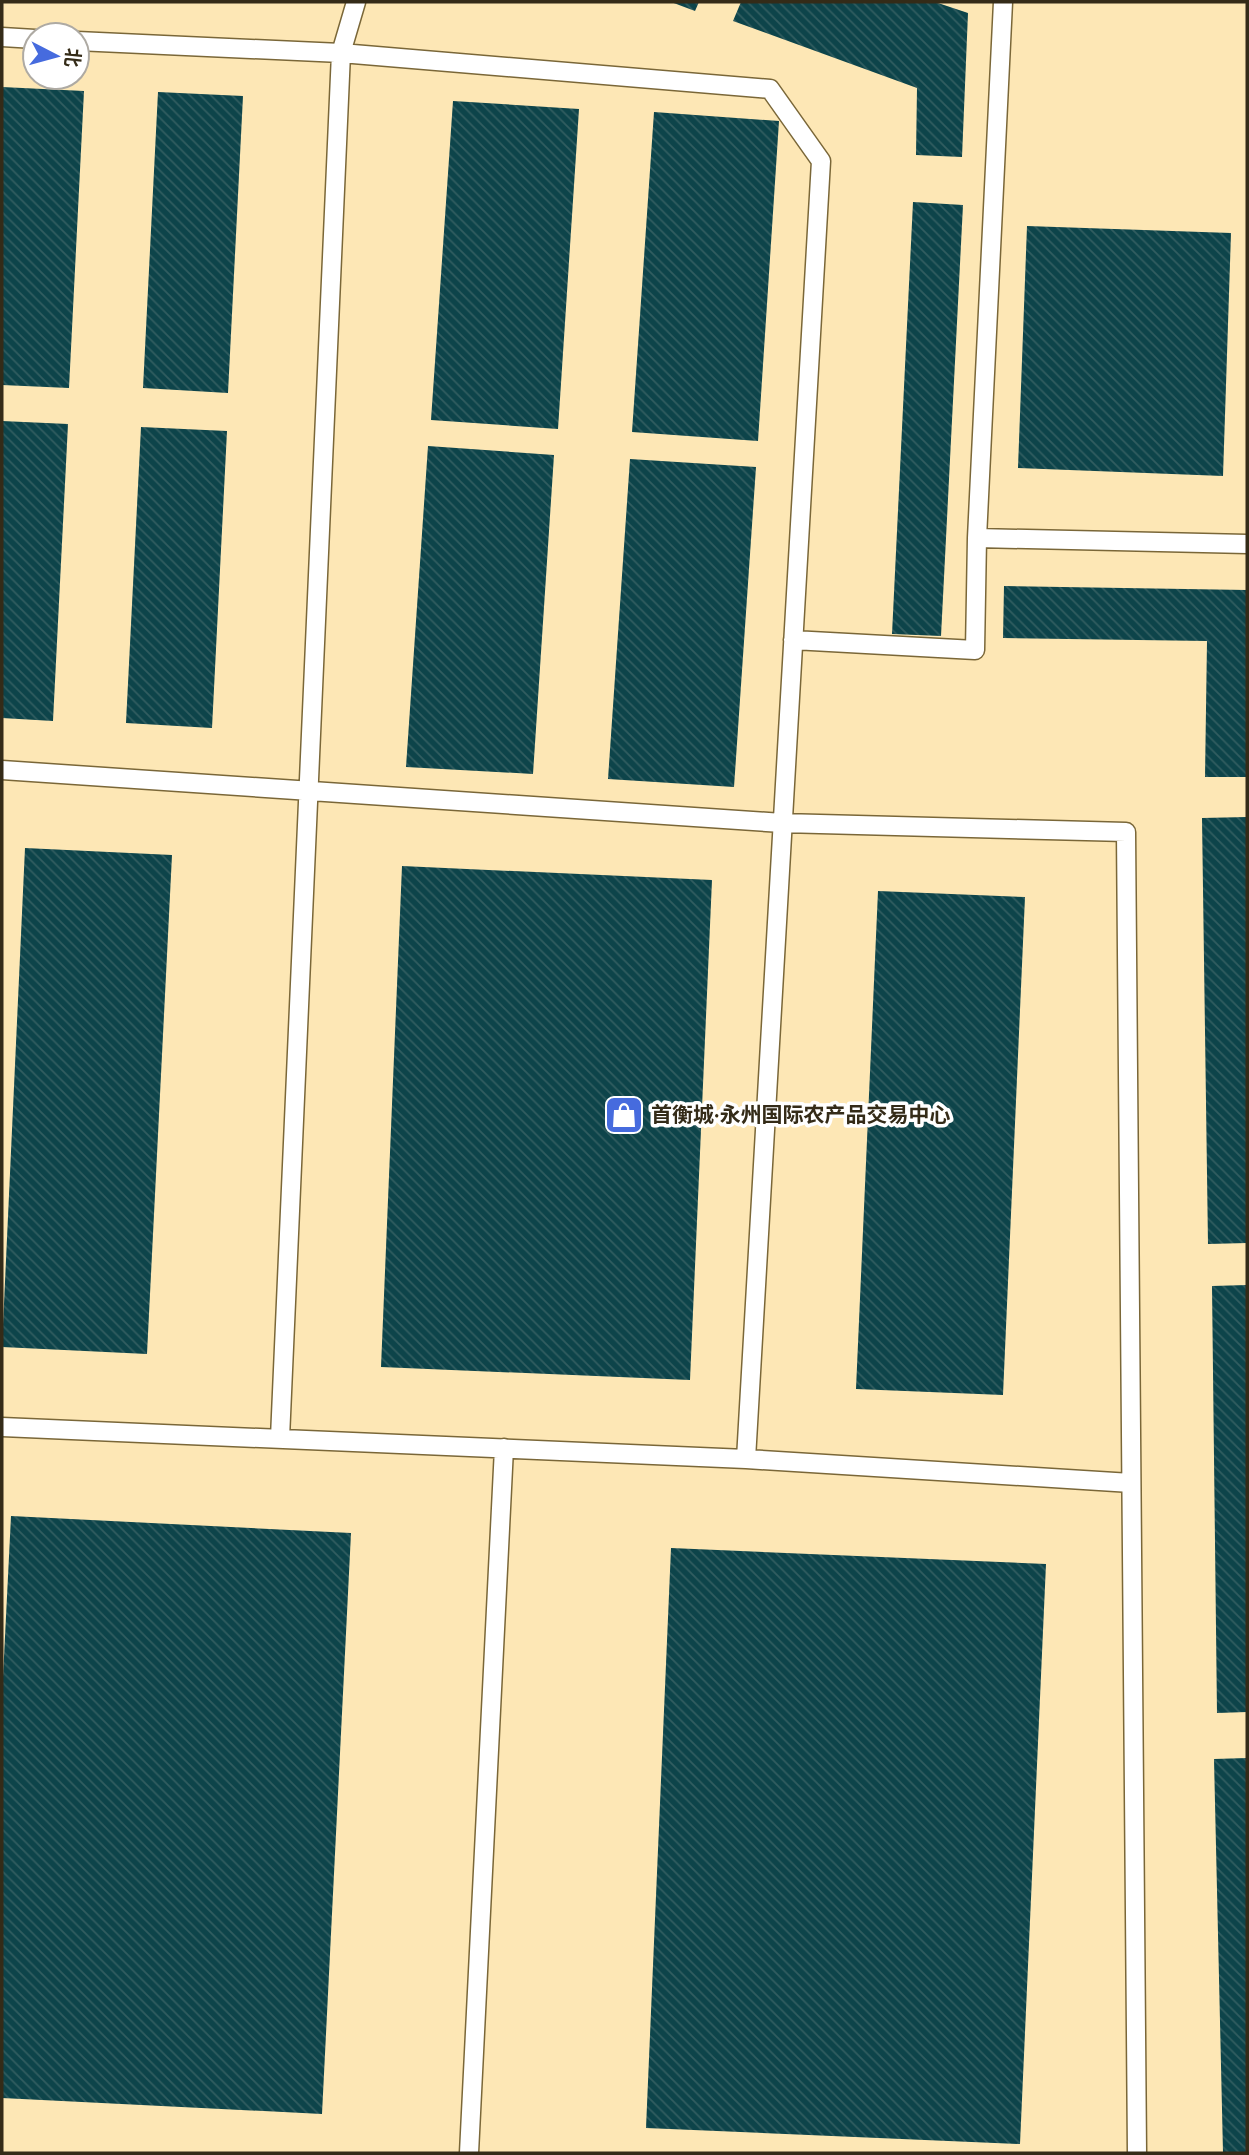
<svg xmlns="http://www.w3.org/2000/svg" width="1249" height="2155" font-family="'Varela Round','Noto Sans SC',sans-serif">
	<style>
		.building { fill: url(#building-back-hatch) }
		.lines { fill: none; stroke-linecap: round; stroke-linejoin: round }
		.lane-casing { stroke: #7a6738; stroke-width: 21 }
		.lane { stroke: #fff; stroke-width: 18 }
		.labels { text-anchor: middle; dominant-baseline: central; stroke-width: 7; stroke-linejoin: round; paint-order: stroke }
		.poi-label { font-size: 21px; font-weight: bold; fill: #342b18; stroke: #fff; text-anchor: start }
	</style>
	<defs>
		<pattern id="building-back-hatch" width="6" height="6" patternUnits="userSpaceOnUse" patternTransform="scale(1.75)"><rect width="6" height="6" fill="#0d444a"/><path d="M-1 5l2 2M0 0l6 6M5-1l2 2" fill="none" stroke="#315d60"/></pattern>
	</defs>
	<rect width="100%" height="100%" fill="#fde7b5"/>
	<!-- building -->
	<path class="building" d="M671,2H699L695,11Z
		M741,2H935L968,13L962,157L916,155L917,88L733,21Z
		M2,87L84,91L69,388L2,385Z
		M158,92L243,96L228,393L143,388Z
		M453,101L579,109L558,429L431,420Z
		M654,112L779,121L758,441L632,432Z
		M913,202L963,205L941,636L892,634Z
		M1027,226L1231,233L1223,476L1018,468Z
		M2,421L68,424L53,721L2,718Z
		M141,427L227,431L212,728L126,723Z
		M428,446L554,455L533,774L406,767Z
		M630,459L756,467L734,787L608,779Z
		M1004,586L1247,590V777H1205L1207,641L1003,638Z
		M1247,817V1243L1208,1244L1202,818Z
		M25,848L172,855L147,1354L2,1347Z
		M402,866L712,880L690,1380L381,1367Z
		M878,891L1025,897L1003,1395L856,1389Z
		M1247,1285V1712L1217,1713L1212,1286Z
		M11,1516L351,1533L322,2114L2,2098V1697Z
		M671,1548L1046,1564L1020,2144L646,2128Z
		M1247,1758V2153H1223L1214,1759Z"/>
	<g class="lines">
		<defs>
			<path id="lane" d="M1003,2L977,538L1247,544
				M2,37L35,39
				M77,41L341,53L770,89L821,161L746,1459
				M793,640L975,650L977,538
				M2,770L782,823L1126,832L1137,2153
				M2,1427L746,1459L1131,1483
				M280,1438L341,53L356,2
				M469,2153L504,1448"/>
		</defs>
		<!-- lane casing -->
		<use href="#lane" class="lane-casing"/>
		<!-- lane -->
		<use href="#lane" class="lane"/>
	</g>
	<!-- icons -->
	<defs>
		<symbol id="shop-square" viewBox="-11 -11 22 22"><rect x="-9" y="-9" width="18" height="18" rx="4" fill="#466bde" stroke="#fff"/><path d="M-5-2.5h2.3a2.7 3.5 0 0 1 5.4 0H5L5.5 6h-11ZM-1.5-2.5h3a1.5 2.3 0 0 0-3 0Z" fill="#fff"/></symbol>
	</defs>
	<g fill-rule="evenodd">
		<use href="#shop-square" x="602" y="1093" width="44" height="44"/>
	</g>
	<g class="labels">
		<!-- poi labels -->
		<g class="poi-label">
			<text x="651" y="1115">首衡城·永州国际农产品交易中心</text>
		</g>
	</g>
	<!-- border -->
	<rect width="1249" height="2155" fill="none" stroke="#342b18" stroke-width="7"/>
	<!-- north arrow -->
	<g transform="translate(56 56) rotate(96)"><circle r="33" fill="#ffffff" stroke="#aeaaa3" stroke-width="2"/>
	<path d="M0-5L12 26L0 18L-12 26Z" fill="#466bde"/>
	<text y="-10" font-size="19" font-weight="bold" text-anchor="middle" fill="#342b18">北</text>
	</g>
</svg>
